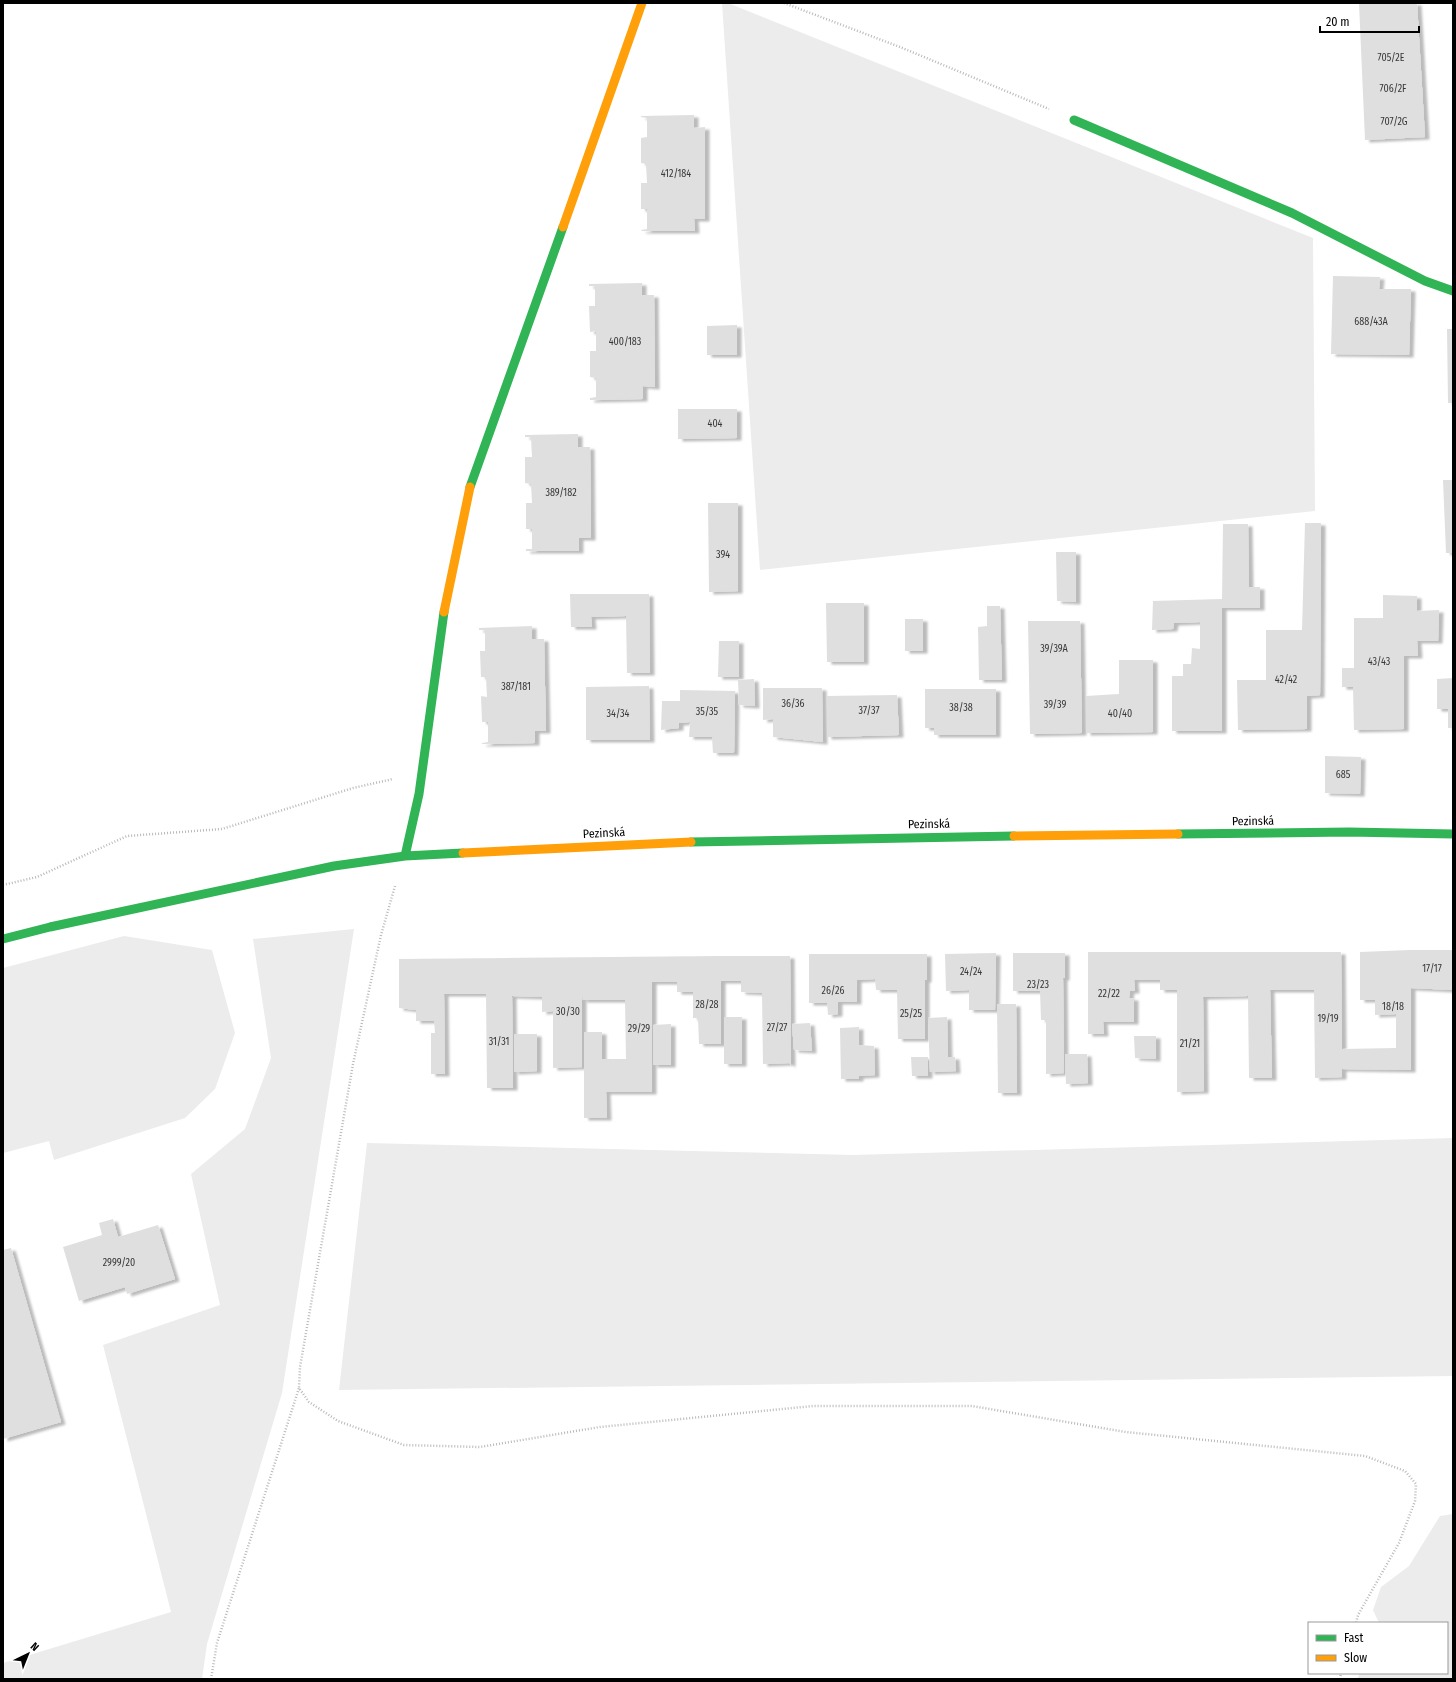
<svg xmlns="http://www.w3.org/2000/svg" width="1456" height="1682" font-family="'Fira Sans Condensed',sans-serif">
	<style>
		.green { fill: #ececec }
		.building { fill: #dfdfdf; filter: url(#shadow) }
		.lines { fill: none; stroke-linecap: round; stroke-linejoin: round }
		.path { stroke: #b9b9b9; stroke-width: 2.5; stroke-dasharray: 1 2; stroke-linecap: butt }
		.fast { stroke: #30b455; stroke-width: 9 }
		.slow { stroke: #ff9f0a; stroke-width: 9 }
		.labels { text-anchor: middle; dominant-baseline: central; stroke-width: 3; stroke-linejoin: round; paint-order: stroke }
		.number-label { font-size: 10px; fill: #383838 }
		.street-label { font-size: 12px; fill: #000; stroke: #fff }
	</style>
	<defs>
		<filter id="shadow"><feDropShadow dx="4.5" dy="2.5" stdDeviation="1" flood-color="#0004"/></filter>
	</defs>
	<rect width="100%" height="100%" fill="#fff"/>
	<!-- green -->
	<path class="green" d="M722,3H728L1313,238L1315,511L760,570Z
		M354,929L282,1393L207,1644L202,1679H3V1663L171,1612L103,1345L220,1305L191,1174L245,1129L271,1058L253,939Z
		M124,936L212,950L235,1033L215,1089L185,1118L54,1160L49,1141L3,1153V968Z
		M1453,1138V1376L339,1390L367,1143L853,1155Z
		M1453,1514V1679H1357L1360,1673H1447V1623H1379L1373,1610L1381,1587L1409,1566L1440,1516Z"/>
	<!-- building -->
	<path class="building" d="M1359,3H1417L1425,137L1365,140Z
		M694,115V128L705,127V219H694L695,231H642L641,230L647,229V209H641V183H647L646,164L641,163V138L647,137V118L641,117V116Z
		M1333,276L1380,277L1379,289H1411L1409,355L1331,354Z
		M642,283V295H654L655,387L643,386V399L590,400V398L596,397V378L590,377V351H596V331L590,332L589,306H595V286H589V284Z
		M737,325V355H707V326Z
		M1447,329H1453V403H1448Z
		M678,409H737V438L678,439Z
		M578,434V447H590L591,538H579V551H526V549H532V529H526V503H532L531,484L525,483V457H532L531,437H525V435Z
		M1443,480H1453V553H1446Z
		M708,503H738V591L709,592Z
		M1305,523H1321L1320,695L1307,696V729L1238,730L1237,680H1266V630H1302Z
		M1223,524H1248L1249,587H1260V608H1222V731H1172V676H1183V664H1191L1192,648L1200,649V622L1174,623L1173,629L1152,630L1153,601L1222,599Z
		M1056,552H1076V602L1057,601Z
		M570,594H649L650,673H627L626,616L591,617L592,627H571Z
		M1383,595L1417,596V611L1439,610L1438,641H1417L1418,656H1404V729L1354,730L1353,687H1342V668H1354V618H1383Z
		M826,603H864V662H827Z
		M987,606H1000L1002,680H979L978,627L987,626Z
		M905,619H923V651H905Z
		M1028,621H1080L1082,733L1030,734Z
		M532,626V639H544L546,731H535V743L482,744V743L488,742V722H482L481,696L487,697L486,677H481L480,651H485V630H479V628Z
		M719,641H739V677H718Z
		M1119,660H1153V732L1086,733V696L1119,694Z
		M1453,678V728H1448V709H1437V679Z
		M754,679L755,706L739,705L738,680Z
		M649,686L650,740H586V687Z
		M763,688H822L823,742L773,737V719L763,720Z
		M925,689H996V735H934V728H925Z
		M680,690L735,691L734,753H713L712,737H689L690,722L679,723V728L661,730L662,701H680Z
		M897,695L899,735L827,737V696Z
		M1325,756L1361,757L1360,794L1325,793Z
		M1410,950H1453V990L1411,988V1070L1342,1069V1077L1315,1078L1314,990H1270L1272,1078H1249L1248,996L1203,997L1204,1091L1177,1092V990H1160V980H1134L1135,991H1130L1129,998H1134V1022H1103L1104,1034H1088V952H1341L1342,1049L1396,1048V1014L1375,1015V1000H1360V952Z
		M996,953L995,1010H969V990L946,991L945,954Z
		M1013,953H1065V978H1063L1064,1073L1046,1074V1020H1041L1040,991H1013Z
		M809,954H927V980H925V1039H898L897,990H876L875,979L857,980V1002H838V1014L828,1015L827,1003H809Z
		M721,956H790L791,1065L789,1063L763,1064L762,993L741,992V981H721V1044H699L698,1018H693V992H677V982H652V1092H606L607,1118H584V1032H602V1059H626L625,1000H583L582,993V1067L553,1068V1011L542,1012V997L512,996L513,1088H487L486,994H444L445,1074H431V1033H435L434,1021H416V1010L399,1008V959Z
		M997,1004H1016L1017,1093H998Z
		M724,1017H742V1064H724Z
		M947,1017L948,1057H955L956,1071L930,1072L928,1018Z
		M810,1023L812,1051L794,1050L792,1024Z
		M671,1024V1065H653V1025Z
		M859,1027V1045L874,1046L875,1075L859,1076V1079H841L840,1028Z
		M514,1034H537V1071L514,1072Z
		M1134,1036H1156V1059L1135,1058Z
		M1065,1054H1087L1088,1083L1066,1084Z
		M911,1057H928V1076H912Z
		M113,1219L118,1237L158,1225L175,1279L127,1294L125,1287L79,1301L63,1247L102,1235L99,1223Z
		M11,1248L61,1422L3,1439V1250Z"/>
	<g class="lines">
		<!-- path -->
		<path class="path" d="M784,3L900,47L1049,109
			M3,885L37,877L127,836L222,829L353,788L393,779
			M395,886L381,935L353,1064L300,1367L299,1388L309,1402L338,1421L404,1445L480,1447L600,1427L813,1406H972L1126,1432L1365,1456L1405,1471L1416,1484L1415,1501L1399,1543L1358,1615L1356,1623
			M211,1679L217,1643L299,1388
			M1340,1679L1341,1673"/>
		<!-- fast -->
		<path class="fast" d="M1074,120L1292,213L1425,281L1453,291
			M470,487L563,227
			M1178,834L1349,832L1453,834
			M691,842L1014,836
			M405,856L419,794L444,612
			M3,939L50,927L334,866L405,856L463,853"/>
		<!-- slow -->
		<path class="slow" d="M563,227L642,3
			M444,612L470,487
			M1014,836L1178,834
			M463,853L691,842"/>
	</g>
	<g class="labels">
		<!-- number labels -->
		<g class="number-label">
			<text x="1391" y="58">705/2E</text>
			<text x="1393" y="89">706/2F</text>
			<text x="1394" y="122">707/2G</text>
			<text x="676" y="174">412/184</text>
			<text x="1371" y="322">688/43A</text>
			<text x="625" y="342">400/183</text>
			<text x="715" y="424">404</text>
			<text x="561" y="493">389/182</text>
			<text x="723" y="555">394</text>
			<text x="1054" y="649">39/39A</text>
			<text x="1379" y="662">43/43</text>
			<text x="1286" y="680">42/42</text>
			<text x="516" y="687">387/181</text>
			<text x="793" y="704">36/36</text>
			<text x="1055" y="705">39/39</text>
			<text x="961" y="708">38/38</text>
			<text x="869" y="711">37/37</text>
			<text x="707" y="712">35/35</text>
			<text x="618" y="714">34/34</text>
			<text x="1120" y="714">40/40</text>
			<text x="1343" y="775">685</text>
			<text x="1432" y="969">17/17</text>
			<text x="971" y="972">24/24</text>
			<text x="1038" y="985">23/23</text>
			<text x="833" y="991">26/26</text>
			<text x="1109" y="994">22/22</text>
			<text x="707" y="1005">28/28</text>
			<text x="1393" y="1007">18/18</text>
			<text x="568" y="1012">30/30</text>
			<text x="911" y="1014">25/25</text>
			<text x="1328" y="1019">19/19</text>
			<text x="777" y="1028">27/27</text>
			<text x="639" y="1029">29/29</text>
			<text x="499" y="1042">31/31</text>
			<text x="1190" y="1044">21/21</text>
			<text x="119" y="1263">2999/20</text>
		</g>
		<!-- street labels -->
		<g class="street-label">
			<text transform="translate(1253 821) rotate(-1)">Pezinská</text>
			<text transform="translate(929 824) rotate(-1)">Pezinská</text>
			<text transform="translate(604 833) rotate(-3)">Pezinská</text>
		</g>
	</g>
	<!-- border -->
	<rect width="1456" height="1682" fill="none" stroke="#000000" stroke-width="8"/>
	<!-- legend -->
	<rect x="1308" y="1622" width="140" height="52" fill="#ffffff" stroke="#999999"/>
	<rect x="1316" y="1635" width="20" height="6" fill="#30b455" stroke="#999999"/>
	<text x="1344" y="1642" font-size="12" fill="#000000">Fast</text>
	<rect x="1316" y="1655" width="20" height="6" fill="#ff9f0a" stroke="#999999"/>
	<text x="1344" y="1662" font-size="12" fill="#000000">Slow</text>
	<!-- north arrow -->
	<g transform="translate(28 1654) rotate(43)" stroke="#ffffff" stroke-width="3" paint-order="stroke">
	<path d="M0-3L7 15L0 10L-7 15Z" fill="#000000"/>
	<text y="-6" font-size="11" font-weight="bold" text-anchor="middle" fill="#000000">N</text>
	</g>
	<!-- scale -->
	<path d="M1320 26v6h99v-6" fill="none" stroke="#000000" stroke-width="2"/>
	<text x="1326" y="26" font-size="12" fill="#000000" stroke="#ffffff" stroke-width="3" paint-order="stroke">20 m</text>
</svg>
